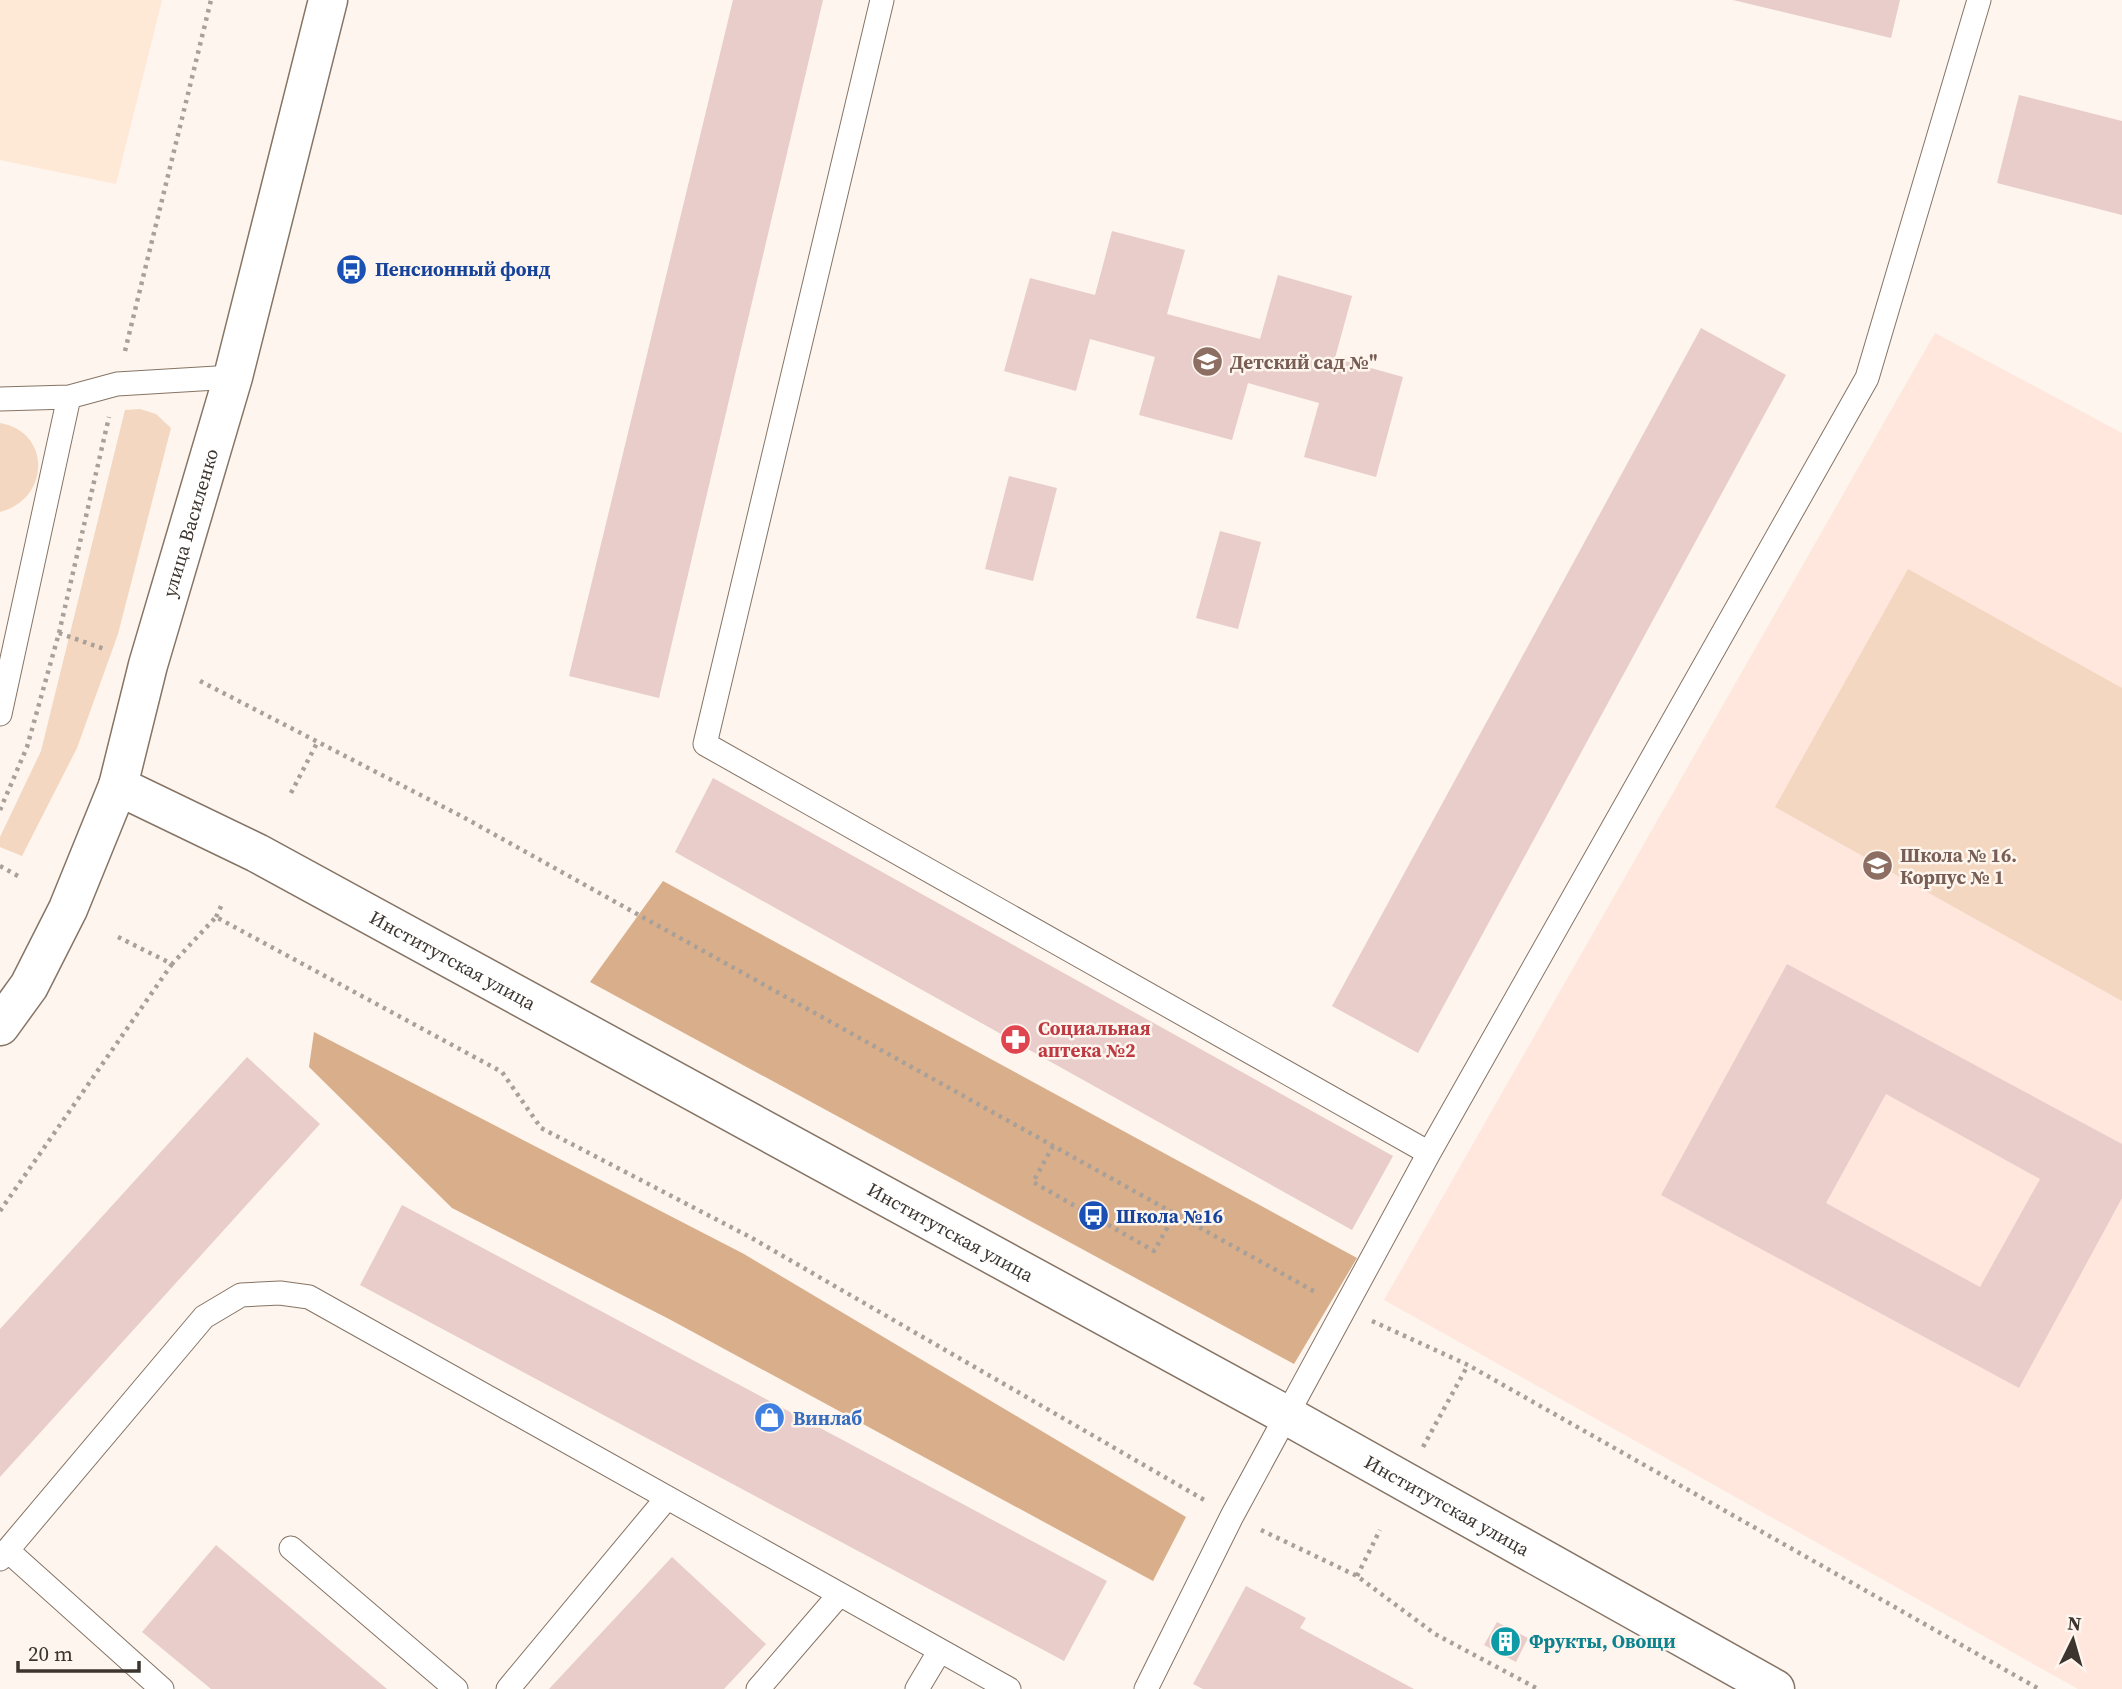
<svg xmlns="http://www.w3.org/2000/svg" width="2122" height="1689" font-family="'Source Serif 4',serif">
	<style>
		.built { fill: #fee8d6 }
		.education { fill: #ffe7dd }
		.green { fill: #f4d7c0 }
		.forest { fill: #d9ae8a }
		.building { fill: #e9cdca; fill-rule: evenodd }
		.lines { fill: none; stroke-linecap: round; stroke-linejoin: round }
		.service-casing { stroke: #867465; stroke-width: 25 }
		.minor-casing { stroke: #867465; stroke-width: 41 }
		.secondary-casing { stroke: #867465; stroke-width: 41 }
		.path { stroke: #a8a099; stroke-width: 4.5; stroke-dasharray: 3.5 5; stroke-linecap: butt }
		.service { stroke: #fff; stroke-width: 23 }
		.minor { stroke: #fff; stroke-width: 38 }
		.secondary { stroke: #fff; stroke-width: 38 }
		.labels { text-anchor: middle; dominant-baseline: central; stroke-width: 5; stroke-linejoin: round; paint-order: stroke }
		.transit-label { font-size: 19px; font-weight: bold; fill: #164399; stroke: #fdf5ee; text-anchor: start }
		.education-label { font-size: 19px; font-weight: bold; fill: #785e54; stroke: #fdf5ee; text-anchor: start }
		.street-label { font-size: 19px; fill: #3c342e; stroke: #fdf5ee }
		.health-label { font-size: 19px; font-weight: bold; fill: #be3a42; stroke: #fdf5ee; text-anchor: start }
		.shop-label { font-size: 19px; font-weight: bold; fill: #366cbe; stroke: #fdf5ee; text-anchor: start }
		.culture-label { font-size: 19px; font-weight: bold; fill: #0d838f; stroke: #fdf5ee; text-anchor: start }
	</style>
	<rect width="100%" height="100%" fill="#fdf5ee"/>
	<!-- built -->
	<path class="built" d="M0,0H162L116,184L0,160Z"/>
	<!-- education -->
	<path class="education" d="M1935,333L2122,433V1689H2078L1384,1300Z"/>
	<!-- green -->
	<path class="green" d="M140,409L156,414L171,428L118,634L77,748L22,856L0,847V837L41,751L125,410Z
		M0,423C52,432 50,499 0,512Z
		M1908,569L2122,688V1001L1775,807Z"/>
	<!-- forest -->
	<path class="forest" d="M663,881L1357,1258L1294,1364L590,982Z
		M314,1032L744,1254L1186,1517L1153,1581L669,1319L452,1208L309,1067Z"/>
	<!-- building -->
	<path class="building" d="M733,0H823L659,698L569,676Z
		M1733,0H1900L1891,38Z
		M2019,95L2122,121V215L1997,183Z
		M1112,231L1185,250L1167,314L1260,339L1278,275L1352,296L1335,358L1403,377L1376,477L1304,457L1319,403L1248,383L1232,440L1139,415L1155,357L1090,339L1076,391L1004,371L1030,278L1095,295Z
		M1701,328L1786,375L1418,1053L1332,1006Z
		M1009,476L1057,488L1033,581L985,569Z
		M1220,531L1261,542L1238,629L1196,618Z
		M713,778L1393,1156L1352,1230L675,852Z
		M1787,964L2122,1144V1198L2019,1388L1661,1195ZM1886,1094L2040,1179L1980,1287L1826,1203Z
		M247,1057L320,1124L0,1477V1329Z
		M402,1205L1107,1581L1064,1661L360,1285Z
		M216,1545L387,1689H211L142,1632Z
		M672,1557L766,1644L724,1689H549Z
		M1246,1586L1306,1618L1300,1628L1414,1689H1203L1193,1684Z
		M1497,1622L1528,1638L1516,1662L1484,1645Z"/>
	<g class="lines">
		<defs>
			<path id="service" d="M882,0L705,744L1429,1153
				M0,399L69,397L117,384L233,377
				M0,714L69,397
				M291,1548L456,1689
				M8,1551L162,1689
				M0,1559L204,1317L241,1295L280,1293L309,1297L1009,1689
				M508,1689L666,1499
				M758,1689L839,1595
				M917,1689L939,1652
				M1146,1689L1232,1516L1429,1153L1867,378L1979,0"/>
			<g id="minor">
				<path id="s1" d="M118,786L148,665L233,377L328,0"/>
			</g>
			<g id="secondary">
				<path id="s2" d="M0,1026L29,986L68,909L118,786L257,853L1286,1415L1775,1689"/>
			</g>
		</defs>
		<!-- service casing -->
		<use href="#service" class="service-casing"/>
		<!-- minor casing -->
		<use href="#minor" class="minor-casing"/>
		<!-- secondary casing -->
		<use href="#secondary" class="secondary-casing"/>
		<!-- path -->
		<path class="path" d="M125,351L211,0
			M59,633L107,650
			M200,681L463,817L1317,1293
			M291,793L317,743
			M0,810L27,747L59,633L109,417
			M0,866L18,876
			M216,917L223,902
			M118,937L172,964L216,917L502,1072L541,1128L750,1237L1206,1501
			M1053,1146L1033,1182L1154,1251L1175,1214
			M0,1211L172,964
			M1372,1321L1468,1365L2039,1689
			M1423,1447L1468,1365
			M1261,1530L1357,1576L1435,1634L1538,1689
			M1357,1576L1380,1530"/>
		<!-- service -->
		<use href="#service" class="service"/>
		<!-- minor -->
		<use href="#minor" class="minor"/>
		<!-- secondary -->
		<use href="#secondary" class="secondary"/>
	</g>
	<!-- icons -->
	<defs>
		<symbol id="bus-disc" viewBox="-11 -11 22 22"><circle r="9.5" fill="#1a4fb4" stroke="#fdf5ee"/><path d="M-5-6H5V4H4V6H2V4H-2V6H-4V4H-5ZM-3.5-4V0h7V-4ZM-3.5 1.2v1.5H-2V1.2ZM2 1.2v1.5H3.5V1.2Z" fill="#fff"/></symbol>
		<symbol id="school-disc" viewBox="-11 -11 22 22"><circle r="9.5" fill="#8d6e63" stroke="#fdf5ee"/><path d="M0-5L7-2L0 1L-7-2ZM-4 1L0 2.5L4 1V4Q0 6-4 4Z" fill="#fff"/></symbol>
		<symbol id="pharmacy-disc" viewBox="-11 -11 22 22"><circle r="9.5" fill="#e0444e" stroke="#fdf5ee"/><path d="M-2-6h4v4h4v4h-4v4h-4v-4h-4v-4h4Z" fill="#fff"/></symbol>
		<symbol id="shop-disc" viewBox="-11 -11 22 22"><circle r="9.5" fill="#3f7fe0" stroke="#fdf5ee"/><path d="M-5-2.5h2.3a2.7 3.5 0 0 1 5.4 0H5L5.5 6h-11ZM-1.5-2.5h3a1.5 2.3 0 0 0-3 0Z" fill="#fff"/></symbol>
		<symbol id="building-disc" viewBox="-11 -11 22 22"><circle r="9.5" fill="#0f9aa8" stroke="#fdf5ee"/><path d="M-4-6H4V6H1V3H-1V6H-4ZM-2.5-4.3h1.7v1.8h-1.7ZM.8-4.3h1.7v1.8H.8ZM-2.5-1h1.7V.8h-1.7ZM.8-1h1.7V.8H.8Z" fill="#fff"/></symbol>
	</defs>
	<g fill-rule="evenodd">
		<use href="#bus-disc" x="334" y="252" width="35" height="35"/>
		<use href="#school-disc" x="1190" y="344" width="35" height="35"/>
		<use href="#school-disc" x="1860" y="848" width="35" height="35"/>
		<use href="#pharmacy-disc" x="998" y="1022" width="35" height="35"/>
		<use href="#bus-disc" x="1076" y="1198" width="35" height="35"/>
		<use href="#shop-disc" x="752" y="1400" width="35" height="35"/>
		<use href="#building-disc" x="1488" y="1624" width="35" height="35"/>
	</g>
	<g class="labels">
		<!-- transit labels -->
		<g class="transit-label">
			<text x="375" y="269">Пенсионный фонд</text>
			<text x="1116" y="1216">Школа №16</text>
		</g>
		<!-- education labels -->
		<g class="education-label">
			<text x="1230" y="362">Детский сад №"</text>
			<text x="1900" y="855">Школа № 16.<tspan x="1900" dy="22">Корпус № 1</tspan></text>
		</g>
		<!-- street labels -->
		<g class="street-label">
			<text stroke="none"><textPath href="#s1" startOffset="273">улица Василенко</textPath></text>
			<text stroke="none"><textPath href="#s2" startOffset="646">Институтская улица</textPath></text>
			<text stroke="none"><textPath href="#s2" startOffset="1213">Институтская улица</textPath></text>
			<text stroke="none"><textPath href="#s2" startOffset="1780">Институтская улица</textPath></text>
		</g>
		<!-- health labels -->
		<g class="health-label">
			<text x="1038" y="1028">Социальная<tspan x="1038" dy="22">аптека №2</tspan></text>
		</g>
		<!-- shop labels -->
		<g class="shop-label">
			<text x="793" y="1418">Винлаб</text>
		</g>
		<!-- culture labels -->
		<g class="culture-label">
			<text x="1529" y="1641">Фрукты, Овощи</text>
		</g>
	</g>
	<!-- north arrow -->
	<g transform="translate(2073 1640) rotate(5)" stroke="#fdf5ee" stroke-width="5" paint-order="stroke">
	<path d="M0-5L12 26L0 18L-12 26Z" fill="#3c342e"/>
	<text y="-10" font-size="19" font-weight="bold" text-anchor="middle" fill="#3c342e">N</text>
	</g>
	<!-- scale -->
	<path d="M18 1661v10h121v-10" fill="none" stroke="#3c342e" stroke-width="3.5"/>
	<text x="28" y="1661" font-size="21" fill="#3c342e" stroke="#fdf5ee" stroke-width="5" paint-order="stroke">20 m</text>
</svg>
